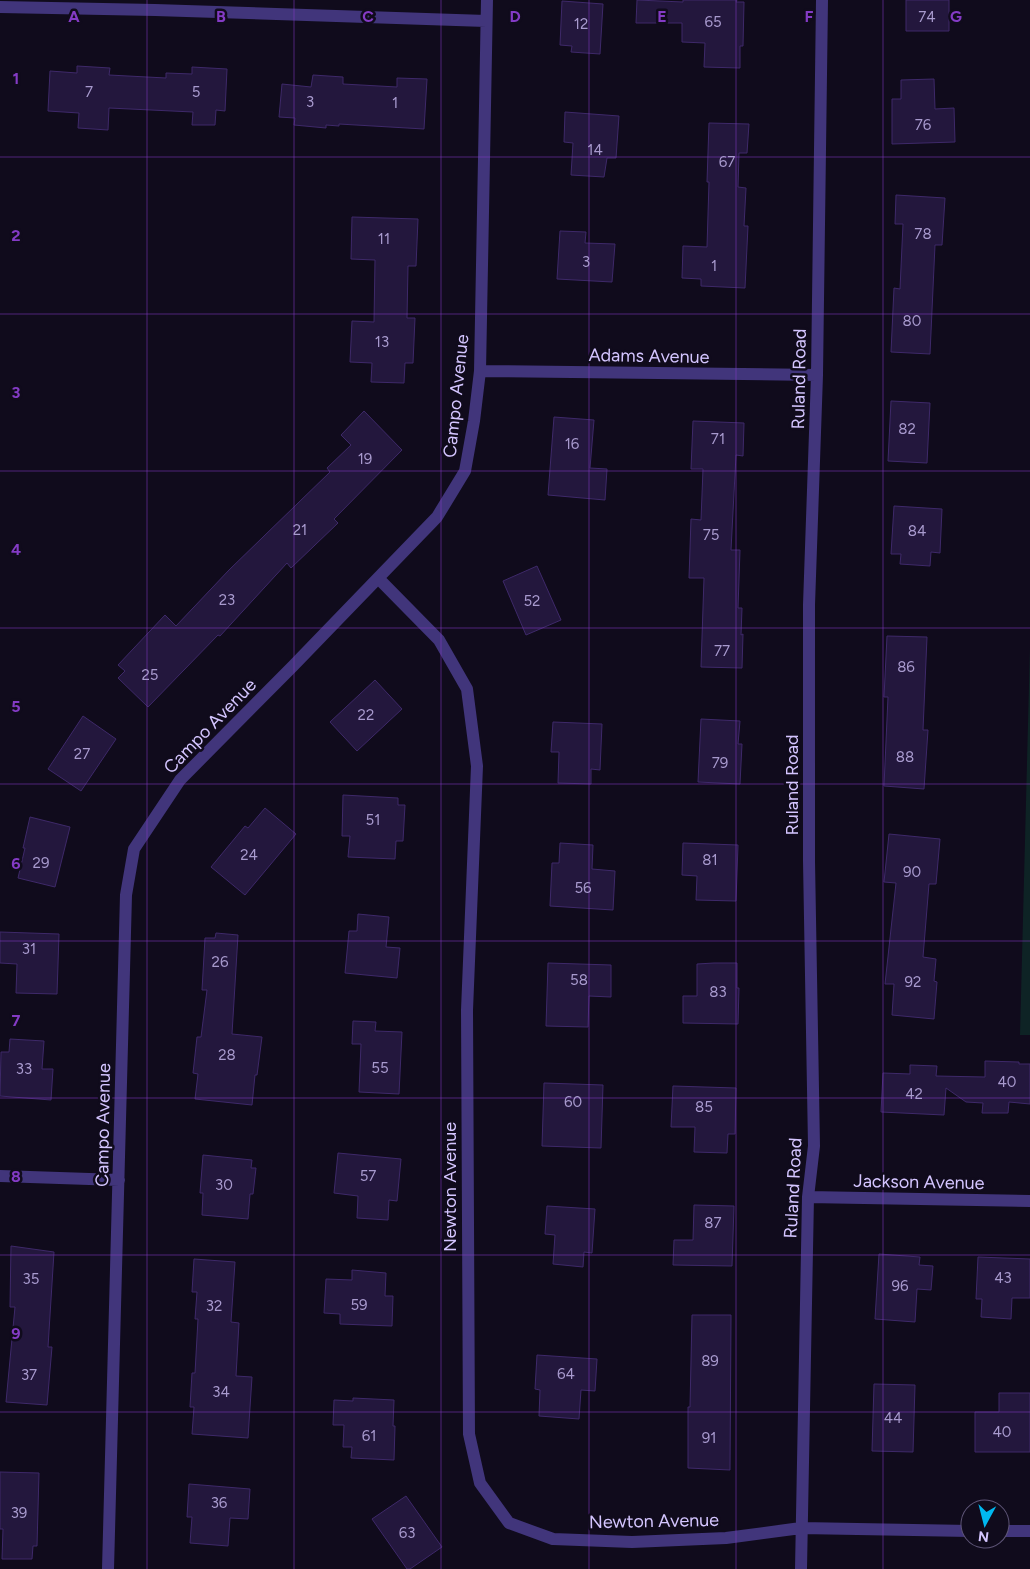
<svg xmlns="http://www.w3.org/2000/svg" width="1030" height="1569" font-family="Figtree,sans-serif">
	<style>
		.green { fill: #0e2325 }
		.building { fill: #23173d; stroke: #3e2969 }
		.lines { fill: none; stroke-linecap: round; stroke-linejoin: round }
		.street { stroke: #41357b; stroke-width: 12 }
		.grid { fill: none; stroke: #843bc5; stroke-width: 1; stroke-opacity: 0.55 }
		.labels { text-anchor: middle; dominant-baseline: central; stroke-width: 5; stroke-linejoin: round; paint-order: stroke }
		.number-label { font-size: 15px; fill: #a89ace }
		.street-label { font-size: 18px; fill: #d4c5ff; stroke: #100b1c }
		.grid-label { font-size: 16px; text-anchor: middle; font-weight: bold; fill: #843bc5; stroke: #100b1c; stroke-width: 5; stroke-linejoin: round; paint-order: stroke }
	</style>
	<rect width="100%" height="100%" fill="#100b1c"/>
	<!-- green -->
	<path class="green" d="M1030,646V1035H1020Z"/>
	<!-- building -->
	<path class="building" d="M637,0L683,2V0H737L736,2H744L743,46H740V68L704,67L705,43L682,42V23H636Z
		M906,0H949V31H906Z
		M562,1L603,4L600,54L571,52L572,46L560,45Z
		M77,66L110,68L109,75L166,78V73L192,74V67L227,69L225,111L216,110L215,125H192L193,112L109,108L108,130L78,128L79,113L48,111L50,71L77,73Z
		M313,75L343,77V84L397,87V78L427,79L424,129L339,124V126L326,125V128L294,125L295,118L279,117L282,84L311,87Z
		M934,79L935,109L954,108L955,142L892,144V99H901V80Z
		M565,112L619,116L616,158H607L604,177L571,175L573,143L564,142Z
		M709,123L749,124L747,153H739L738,187L746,188L744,226H748L745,288L701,286V279L682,278L683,246L707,247L709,182H707Z
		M896,195L945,198L942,245H935L930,354L891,352L894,288L900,289L903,224H895Z
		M352,217L418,219L416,266H408L407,318H415L413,363H405L404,383L371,382L372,363L350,362L352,321L374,322L375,260L351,259Z
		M560,231L586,232L585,243L615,244L612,282L557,279Z
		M891,401L930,403L927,463L888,461Z
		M364,411L402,450L334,519L338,523L291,568L287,563L220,636L218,635L148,707L118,678L125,671L118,665L165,615L176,626L229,570L330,472L327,468L351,445L341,435Z
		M554,417L594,420L590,468L607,469L605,500L548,495Z
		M693,421L744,423L743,456L736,455L731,550H740L738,608H742L741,635L743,634L742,668L701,667L704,578H689L691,519L701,520L703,469H691Z
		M894,506L942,509L940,553L931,552L930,566L900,564L901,554H891Z
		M537,566L561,620L526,635L503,581Z
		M887,636L927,637L923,730H928L924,789L884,786L888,697H884Z
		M375,680L402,709L357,751L330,722Z
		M83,716L116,739L81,791L48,769Z
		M701,719L740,721L738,744H742L740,784L698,782Z
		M553,722L602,724L600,770L591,769V784L558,783L559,752H551Z
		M343,795L398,798V805H405L403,841H396L395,859L348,857L350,836H342Z
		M265,808L296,834L245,895L211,867L245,826L248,828Z
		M30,817L70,827L55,887L18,878L25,848H23Z
		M889,834L940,839L936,884H929L923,957L936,959L934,981L937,982L934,1019L892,1015L894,984H885L896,883L884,882Z
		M560,843L593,845L592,869L615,871L613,910L550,906L552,863H559Z
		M683,843L738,845L736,901L696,900L697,876L682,875Z
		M358,914L389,917L386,947L400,948L397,978L345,973L349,931H357Z
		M0,932L59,934L57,994L16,993L17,964L0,963Z
		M216,933L238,935L232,1034L262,1037L257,1075H255L252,1105L195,1099L198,1074L193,1073L197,1037H201L207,990H202L205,938H215Z
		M548,963L611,965V997L589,996L588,1027L546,1026Z
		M714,963H737V988H739L738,1024L683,1023V996H697V964Z
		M353,1021L376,1022L375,1031L402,1032L399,1094L359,1092L361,1044H352Z
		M10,1039L44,1041L42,1069H53L51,1100L0,1096L1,1052H9Z
		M985,1061L1019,1062V1064H1030V1104L1009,1102L1008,1113H982L983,1103L966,1102L946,1088L944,1115L881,1112L883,1073L910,1074V1065L937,1066L936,1076L985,1077Z
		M544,1083L603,1085L601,1148L542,1146Z
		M673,1086L736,1088L735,1134H728L727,1153L694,1152L695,1127H671Z
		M338,1153L401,1159L397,1201L389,1200L388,1220L357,1218L358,1196L334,1193Z
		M203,1155L252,1160L251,1168H256L253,1194H250L248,1219L202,1215L203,1193H200Z
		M694,1205L734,1206L732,1266L673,1265L674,1240H693Z
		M547,1206L595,1209L592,1253L584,1252L583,1267L553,1264L555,1235L545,1234Z
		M11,1246L54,1252L48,1347H52L47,1405L6,1402L15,1307H10Z
		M879,1254L920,1257L919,1265L933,1266L931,1290L917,1289L915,1322L875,1319Z
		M978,1257L1030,1259V1298H1012L1011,1319L981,1317L982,1299H976Z
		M194,1259L235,1262L231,1322L239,1323L236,1376L252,1377L248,1438L192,1434L194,1407H190L192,1373H195L198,1319H195L197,1292H192Z
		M352,1270L386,1273L385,1296H393L392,1326L340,1324V1314L324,1313L326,1279L352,1280Z
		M692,1315H731L730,1470L688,1468V1407H690Z
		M537,1355L597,1359L595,1391L581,1390L579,1419L539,1416L540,1390L535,1389Z
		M874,1384L915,1385L913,1452L872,1451Z
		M999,1393H1030V1452H975V1412H999Z
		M353,1398L394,1400L393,1426H395L394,1460L351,1458L352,1447H343L344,1425H333L334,1400L353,1401Z
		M0,1472L39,1473L37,1546H33L32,1559H2L3,1529H0Z
		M189,1484L250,1489L248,1519L230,1518L228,1546L190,1543L192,1517H187Z
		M406,1496L442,1547L410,1569H407L372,1519Z"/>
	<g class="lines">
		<!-- street -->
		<path class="street" d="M0,7L155,10L486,21
			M480,371L817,375
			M378,578L439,640L467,689L477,766L467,1010L469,1434L480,1483L509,1523L553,1539L632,1542L726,1538L801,1528L970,1531
			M0,1176L119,1180
			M808,1197L1030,1201
			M1000,1531H1030
			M108,1569L126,895L134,849L180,780L293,666L437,517L465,471L474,421L480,371L487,0
			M801,1569L808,1197L814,1146L809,861V605L817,375L822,0"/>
	</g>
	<!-- grid -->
	<path class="grid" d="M147,0V1569M294,0V1569M441,0V1569M589,0V1569M736,0V1569M883,0V1569M0,157H1030M0,314H1030M0,471H1030M0,628H1030M0,784H1030M0,941H1030M0,1098H1030M0,1255H1030M0,1412H1030"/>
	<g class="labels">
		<!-- number labels -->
		<g class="number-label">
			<text x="927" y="17">74</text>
			<text x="713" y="22">65</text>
			<text x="581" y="24">12</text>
			<text x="89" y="92">7</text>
			<text x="196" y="92">5</text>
			<text x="310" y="102">3</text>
			<text x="395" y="103">1</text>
			<text x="923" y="125">76</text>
			<text x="595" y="150">14</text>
			<text x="727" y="162">67</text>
			<text x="923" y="234">78</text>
			<text x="384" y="239">11</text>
			<text x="586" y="262">3</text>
			<text x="714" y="266">1</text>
			<text x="912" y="321">80</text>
			<text x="382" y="342">13</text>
			<text x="907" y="429">82</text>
			<text x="718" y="439">71</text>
			<text x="572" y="444">16</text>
			<text x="365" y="459">19</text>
			<text x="300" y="530">21</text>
			<text x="917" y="531">84</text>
			<text x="711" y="535">75</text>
			<text x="227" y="600">23</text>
			<text x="532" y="601">52</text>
			<text x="722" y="651">77</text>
			<text x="906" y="667">86</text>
			<text x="150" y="675">25</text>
			<text x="366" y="715">22</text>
			<text x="82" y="754">27</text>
			<text x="905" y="757">88</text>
			<text x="720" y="763">79</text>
			<text x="373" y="820">51</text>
			<text x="249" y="855">24</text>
			<text x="710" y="860">81</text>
			<text x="41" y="863">29</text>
			<text x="912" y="872">90</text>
			<text x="583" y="888">56</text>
			<text x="29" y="949">31</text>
			<text x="220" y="962">26</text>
			<text x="579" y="980">58</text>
			<text x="913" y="982">92</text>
			<text x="718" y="992">83</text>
			<text x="227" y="1055">28</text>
			<text x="380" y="1068">55</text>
			<text x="24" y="1069">33</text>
			<text x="1007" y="1082">40</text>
			<text x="914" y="1094">42</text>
			<text x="573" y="1102">60</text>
			<text x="704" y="1107">85</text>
			<text x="368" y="1176">57</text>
			<text x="224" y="1185">30</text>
			<text x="713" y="1223">87</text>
			<text x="1003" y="1278">43</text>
			<text x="31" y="1279">35</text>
			<text x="900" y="1286">96</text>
			<text x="359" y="1305">59</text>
			<text x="214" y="1306">32</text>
			<text x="710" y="1361">89</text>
			<text x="566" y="1374">64</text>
			<text x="29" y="1375">37</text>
			<text x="221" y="1392">34</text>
			<text x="893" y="1418">44</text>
			<text x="1002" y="1432">40</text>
			<text x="369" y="1436">61</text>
			<text x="709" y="1438">91</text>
			<text x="219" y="1503">36</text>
			<text x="19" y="1513">39</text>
			<text x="407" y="1533">63</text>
		</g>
		<!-- street labels -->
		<g class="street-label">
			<text transform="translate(649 356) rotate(1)">Adams Avenue</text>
			<text transform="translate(799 379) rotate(-89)">Ruland Road</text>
			<text transform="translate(456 396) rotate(-84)">Campo Avenue</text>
			<text transform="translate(210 726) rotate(-46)">Campo Avenue</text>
			<text transform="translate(792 785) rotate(-90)">Ruland Road</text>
			<text transform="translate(103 1125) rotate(-89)">Campo Avenue</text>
			<text transform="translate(919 1182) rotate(1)">Jackson Avenue</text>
			<text transform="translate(450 1187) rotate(-90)">Newton Avenue</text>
			<text transform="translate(793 1188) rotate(-87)">Ruland Road</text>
			<text transform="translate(654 1521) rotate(-1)">Newton Avenue</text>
		</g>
	</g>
	<g class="grid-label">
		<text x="74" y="22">A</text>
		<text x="221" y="22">B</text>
		<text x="368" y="22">C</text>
		<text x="515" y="22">D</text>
		<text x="662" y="22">E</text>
		<text x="809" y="22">F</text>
		<text x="956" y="22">G</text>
		<text x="16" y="84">1</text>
		<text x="16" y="241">2</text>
		<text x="16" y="398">3</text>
		<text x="16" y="555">4</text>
		<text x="16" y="712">5</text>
		<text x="16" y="869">6</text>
		<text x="16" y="1026">7</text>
		<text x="16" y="1182">8</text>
		<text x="16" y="1339">9</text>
	</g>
	<!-- north arrow -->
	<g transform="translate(985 1524) rotate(187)"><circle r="24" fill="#100b1c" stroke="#5e5577"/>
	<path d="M0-4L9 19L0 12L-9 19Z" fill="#00b8f0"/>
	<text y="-8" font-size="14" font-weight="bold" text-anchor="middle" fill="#d4c5ff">N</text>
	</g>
</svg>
